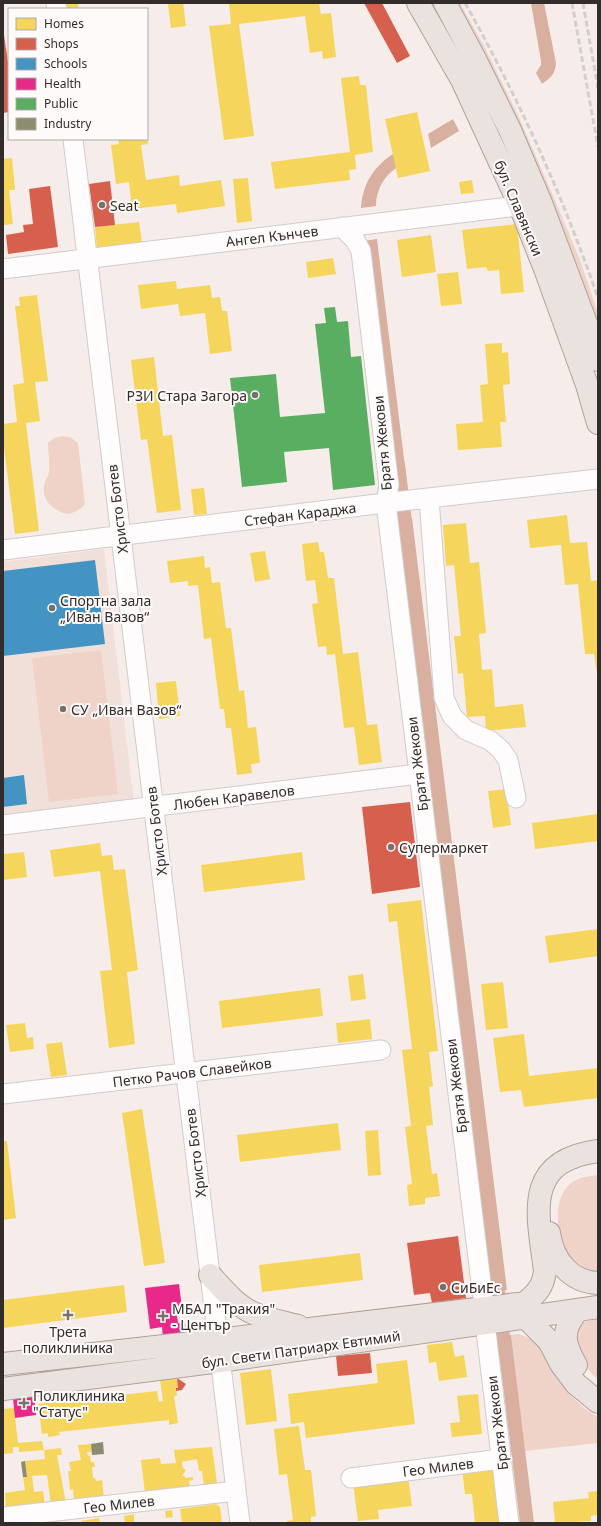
<svg xmlns="http://www.w3.org/2000/svg" width="601" height="1526" font-family="'Noto Sans',sans-serif">
	<style>
		.built { fill: #f1e0da }
		.green { fill: #efd3c8 }
		.water { fill: #d9afa0 }
		.homes { fill: #f6d55c }
		.shops { fill: #d6604d }
		.schools { fill: #4393c3 }
		.health { fill: #e7298a }
		.public { fill: #5aae61 }
		.industry { fill: #8c8c6e }
		.lines { fill: none; stroke-linecap: round; stroke-linejoin: round }
		.canal { stroke: #d9afa0; stroke-width: 14 }
		.minor-casing { stroke: #d2cbc9; stroke-width: 21 }
		.major-casing { stroke: #b0a19b; stroke-width: 24 }
		.minor { stroke: #fefcfc; stroke-width: 19 }
		.major { stroke: #e9e2df; stroke-width: 22 }
		.rail { stroke: #d1cfcf; stroke-width: 3; stroke-dasharray: 6 3; stroke-linecap: butt }
		.poi-dot { fill: #77706e; stroke: #fefbfa; stroke-width: 1.5 }
		.labels { text-anchor: middle; dominant-baseline: central; stroke-width: 4; stroke-linejoin: round; paint-order: stroke }
		.poi-label { font-size: 14px; fill: #322d2b; stroke: #fefbfa; text-anchor: start }
		.street-label { font-size: 14px; fill: #322d2b; stroke: #fefbfa }
	</style>
	<rect width="100%" height="100%" fill="#f6edea"/>
	<!-- built -->
	<path class="built" d="M104,549L134,803L3,818V562Z"/>
	<!-- green -->
	<path class="green" d="M455,3H460L484,46L517,113L554,198L580,260L598,313V336Z
		M63,436L70,437L78,443L85,504C80,510 71,516 63,513C50,508 40,497 45,482C46,479 49,475 49,471C50,462 48,452 48,443L54,438Z
		M101,650L118,794L49,802L32,658Z
		M598,1175V1273C591,1272 584,1270 578,1266C556,1249 548,1197 574,1181C581,1177 590,1176 598,1175Z
		M598,1319V1380C582,1364 578,1355 573,1333L580,1323Z
		M519,1334L531,1339L543,1351L550,1368L560,1383L571,1396L584,1408L598,1417V1443L525,1451L511,1335Z"/>
	<!-- water -->
	<path class="water" d="M531,3H544L556,63C555,75 551,77 542,84L536,73L541,65V61Z
		M453,119L459,131L431,148L428,134Z
		M396,152L398,167C384,175 376,190 376,206L361,208C363,182 375,165 396,152Z
		M377,239L407,483L395,484L364,241Z
		M412,518L507,1290L492,1292L398,519Z
		M511,1335L534,1523H520L497,1337Z"/>
	<!-- homes -->
	<path class="homes" d="M60,3H78L79,9H60Z
		M179,3H183L186,26L171,28L168,4Z
		M229,3H319L321,14L331,13L336,57L323,59L322,51L310,53L305,16L239,24L254,136L224,140L209,26L231,24Z
		M359,76L360,85H366L373,152L355,155L356,169L349,170L350,180L275,189L271,162L350,152L341,78Z
		M417,112L430,171L398,178L385,119Z
		M118,139H147L148,144L141,145L146,180L179,175L180,186L221,180L225,206L177,213L176,204L132,209L129,182L116,184L111,145L119,144Z
		M12,158L15,190H9L13,224L3,225V159Z
		M248,178L252,221L237,223L233,179Z
		M472,180L474,193L461,194L459,182Z
		M139,222L142,243L97,248L95,227Z
		M517,224L524,292L501,294L499,270L488,271L486,267L467,269L462,230Z
		M431,235L436,272L402,277L397,240Z
		M333,258L336,274L308,278L306,262Z
		M458,272L462,304L441,306L437,274Z
		M176,281L177,289L210,285L212,298L220,297L222,311H227L232,351L210,354L205,313L180,316L178,304L141,309L138,285Z
		M37,295L48,381L35,382L40,421L26,423L39,531L15,534L3,440V424L17,422L13,385L24,383L15,306H20L19,297Z
		M502,343V353L508,352L510,384L503,385L506,422H500L502,447L458,450L456,424L483,422L480,385L488,384L485,344Z
		M154,357L163,436L172,435L181,510L157,513L147,439L141,440L131,360Z
		M204,488L207,514L194,515L191,489Z
		M567,515L570,543L587,542L591,581L598,580V679L594,654H585L578,584L565,585L561,545L530,548L527,520Z
		M466,523L470,563L479,562L486,633L479,634L482,670L492,669L495,707L523,704L526,727L486,731L485,716L467,717L463,673L458,674L454,636H461L454,565L446,566L443,525Z
		M318,542L320,552H324L328,578H334L343,654L358,652L367,725L377,724L382,762L359,765L354,727L344,728L335,654L327,655L326,646L318,647L312,604L318,603L315,580L306,581L302,544Z
		M265,551L270,579L255,582L250,553Z
		M204,556L205,568L210,567L212,583L220,582L226,628H231L239,691L244,690L248,728L256,727L260,763L251,764L252,773L237,775L231,728H226L224,709H220L211,638L204,639L198,585L188,586V581L170,583L167,561Z
		M176,681L180,716L159,719L156,683Z
		M506,789L511,825L493,828L488,791Z
		M598,814V841L535,849L532,823Z
		M100,843L102,856L112,855L114,870L125,869L138,970L127,972L135,1044L109,1048L100,971L112,970L100,871L54,877L50,850Z
		M24,852L27,877L3,880V854Z
		M302,852L305,880L204,892L201,865Z
		M421,900L438,1051L429,1052L433,1086L429,1087L433,1125L426,1126L432,1174L437,1173L440,1196L425,1198V1204L409,1206L407,1185L412,1184L405,1127L411,1126L402,1050L412,1049L397,921L389,922L387,904Z
		M598,929V956L549,963L545,936Z
		M363,974L366,999L351,1001L348,976Z
		M503,982L508,1028L486,1030L481,984Z
		M320,988L323,1016L222,1028L219,1001Z
		M370,1019L372,1039L338,1043L336,1023Z
		M25,1023L27,1038L33,1037L34,1049L10,1052L6,1025Z
		M524,1034L529,1076L598,1068V1098L524,1107L521,1090L500,1092L493,1038Z
		M62,1042L67,1075L51,1077L46,1044Z
		M142,1109L165,1263L144,1266L122,1113Z
		M338,1123L341,1150L240,1162L237,1135Z
		M378,1130L381,1175L368,1176L365,1131Z
		M3,1141H7L16,1218L3,1220Z
		M360,1253L363,1280L262,1292L259,1265Z
		M124,1285L127,1312L3,1328V1300Z
		M452,1342L455,1357L464,1355L467,1377L439,1381L436,1362L429,1363L427,1345Z
		M407,1360L415,1424L306,1438L304,1422L291,1424L288,1394L378,1383L376,1364Z
		M271,1369L277,1421L246,1425L240,1373Z
		M177,1378L178,1388H176L177,1396H174L178,1423L169,1425V1420L59,1432L60,1435L48,1437V1433L42,1434L38,1404L157,1391L159,1402L163,1401L160,1380Z
		M478,1394L482,1434L452,1437L450,1423L460,1422L457,1396Z
		M14,1408L18,1443L42,1441L44,1450L19,1452V1447H13V1453L3,1454V1409Z
		M299,1426L305,1470H311L316,1516L311,1517V1523H287V1521L293,1520L287,1474L279,1475L274,1429Z
		M91,1444L92,1452H87L88,1456L90,1455L91,1462H94L95,1467H92L93,1478H95L96,1481L102,1480L104,1498L74,1502L73,1489L70,1490L69,1479L68,1471H71L69,1462L81,1460L78,1445Z
		M212,1447L217,1483L215,1485L204,1486L202,1471H199L197,1459L182,1462L183,1468L186,1470L182,1476H185V1478L193,1477V1480L189,1481L190,1488L145,1493L141,1460L160,1458L161,1464L176,1463L174,1450Z
		M61,1448L62,1455H57L66,1503L51,1505L47,1475L32,1476L34,1492L43,1491L45,1505L6,1510L5,1493L25,1490L23,1477H27L25,1461L45,1459L44,1450Z
		M498,1464L504,1523H475L472,1494H465L462,1468Z
		M408,1476L412,1506L378,1510L379,1519L358,1521L353,1483Z
		M598,1491V1515L591,1516V1521L555,1523L553,1502L589,1498L588,1492Z
		M216,1504L220,1507L222,1523H182L180,1509Z
		M172,1510L173,1517L166,1518L165,1511Z
		M134,1514V1523H125L124,1516Z
		M99,1518L100,1523H82L81,1521Z"/>
	<!-- shops -->
	<path class="shops" d="M364,3H382L410,56L397,63Z
		M3,28L9,69V112L3,113Z
		M110,181L115,225L95,227L89,184Z
		M50,186L58,247L8,254L6,235L24,232L23,225L33,224L29,189Z
		M410,802L420,887L372,894L362,807Z
		M458,1236L466,1298L432,1303L430,1293L414,1295L407,1243Z
		M370,1353L372,1373L338,1376L336,1356Z
		M177,1378L186,1384L182,1390L176,1391V1388H178Z"/>
	<!-- schools -->
	<path class="schools" d="M95,560L105,644L3,656V571Z
		M24,775L27,804L3,807V778Z"/>
	<!-- health -->
	<path class="health" d="M179,1284L182,1308L176,1309L178,1323L185,1322L186,1335L163,1338L162,1327L150,1329L145,1288Z
		M34,1396L36,1415L15,1418L13,1398Z"/>
	<!-- public -->
	<path class="public" d="M335,307L337,322L348,321L351,357L361,356L375,485L333,490L329,448L284,452L287,482L242,487L230,378L276,374L280,417L325,413L315,324L326,323L324,308Z"/>
	<!-- industry -->
	<path class="industry" d="M103,1442L104,1454L92,1455L91,1444Z
		M25,1461L27,1477H23L21,1462Z"/>
	<g class="lines">
		<!-- canal -->
		<path class="canal" d="M398,465L407,538
			M496,1273L505,1354"/>
		<defs>
			<path id="minor" d="M56,3L57,9
				M73,139L240,1523
				M342,227L355,240L361,251L389,485L386,503L484,1307
				M3,269L534,204
				M429,498L444,698L452,716L466,730L491,741L501,750L508,760L516,798
				M3,550L393,502L598,479
				M3,825L418,774
				M3,1094L381,1050
				M485,1323L509,1523
				M351,1478L501,1459
				M3,1517L236,1491"/>
			<path id="major" d="M418,3L462,80L520,206L545,269L587,385L598,423
				M445,3L476,61L510,130L541,203L589,331L598,360
				M549,1233C553,1260 570,1282 598,1283
				M210,1275C222,1288 235,1304 251,1312C266,1319 283,1322 298,1326
				M525,1303C537,1293 543,1287 545,1271C538,1215 522,1161 598,1151
				M526,1318L549,1341L561,1364L576,1384L598,1402
				M3,1364L218,1340L518,1304
				M576,1365C563,1343 561,1330 578,1310
				M3,1389L220,1361L598,1307"/>
		</defs>
		<!-- minor casing -->
		<use href="#minor" class="minor-casing"/>
		<!-- major casing -->
		<use href="#major" class="major-casing"/>
		<!-- minor -->
		<use href="#minor" class="minor"/>
		<!-- major -->
		<use href="#major" class="major"/>
		<!-- rail -->
		<path class="rail" d="M465,3C518,97 563,196 598,298
			M572,3L598,147
			M583,3L598,88"/>
	</g>
	<!-- markers -->
	<g class="poi-dot">
		<circle cx="102" cy="205" r="4"/>
		<circle cx="255" cy="395" r="4"/>
		<circle cx="52" cy="608" r="4"/>
		<circle cx="63" cy="709" r="4"/>
		<circle cx="391" cy="847" r="4"/>
		<circle cx="443" cy="1287" r="4"/>
		<path d="M66 1309h4v4h4v4h-4v4h-4v-4h-4v-4h4z"/>
		<path d="M161 1310h4v4h4v4h-4v4h-4v-4h-4v-4h4z"/>
		<path d="M22 1397h4v4h4v4h-4v4h-4v-4h-4v-4h4z"/>
	</g>
	<g class="labels">
		<!-- poi labels -->
		<g class="poi-label">
			<text x="110" y="205">Seat</text>
			<text x="247" y="395" text-anchor="end">РЗИ Стара Загора</text>
			<text x="60" y="600">Спортна зала<tspan x="60" dy="16">„Иван Вазов“</tspan></text>
			<text x="71" y="709">СУ „Иван Вазов“</text>
			<text x="399" y="847">Супермаркет</text>
			<text x="451" y="1287">СиБиЕс</text>
			<text x="172" y="1308">МБАЛ "Тракия"<tspan x="172" dy="16">- Център</tspan></text>
			<text x="68" y="1331" text-anchor="middle">Трета<tspan x="68" dy="16">поликлиника</tspan></text>
			<text x="33" y="1395">Поликлиника<tspan x="33" dy="16">"Статус"</tspan></text>
		</g>
		<!-- street labels -->
		<g class="street-label">
			<text transform="translate(519 208) rotate(67)">бул. Славянски</text>
			<text transform="translate(272 236) rotate(-7)">Ангел Кънчев</text>
			<text transform="translate(382 443) rotate(-95)">Братя Жекови</text>
			<text transform="translate(117 509) rotate(-97)">Христо Ботев</text>
			<text transform="translate(300 514) rotate(-7)">Стефан Караджа</text>
			<text transform="translate(417 764) rotate(-97)">Братя Жекови</text>
			<text transform="translate(234 797) rotate(-7)">Любен Каравелов</text>
			<text transform="translate(156 831) rotate(-97)">Христо Ботев</text>
			<text transform="translate(192 1072) rotate(-7)">Петко Рачов Славейков</text>
			<text transform="translate(456 1086) rotate(-97)">Братя Жекови</text>
			<text transform="translate(195 1153) rotate(-97)">Христо Ботев</text>
			<text transform="translate(301 1349) rotate(-8)">бул. Свети Патриарх Евтимий</text>
			<text transform="translate(497 1423) rotate(-97)">Братя Жекови</text>
			<text transform="translate(438 1467) rotate(-7)">Гео Милев</text>
			<text transform="translate(119 1504) rotate(-6)">Гео Милев</text>
		</g>
	</g>
	<!-- border -->
	<rect width="601" height="1526" fill="none" stroke="#322d2b" stroke-width="8"/>
	<!-- legend -->
	<rect x="8" y="8" width="140" height="132" fill="#fefbfa" stroke="#aca9a7"/>
	<rect x="16" y="18" width="20" height="12" fill="#f6d55c" stroke="#aca9a7"/>
	<text x="44" y="28" font-size="12" fill="#322d2b">Homes</text>
	<rect x="16" y="38" width="20" height="12" fill="#d6604d" stroke="#aca9a7"/>
	<text x="44" y="48" font-size="12" fill="#322d2b">Shops</text>
	<rect x="16" y="58" width="20" height="12" fill="#4393c3" stroke="#aca9a7"/>
	<text x="44" y="68" font-size="12" fill="#322d2b">Schools</text>
	<rect x="16" y="78" width="20" height="12" fill="#e7298a" stroke="#aca9a7"/>
	<text x="44" y="88" font-size="12" fill="#322d2b">Health</text>
	<rect x="16" y="98" width="20" height="12" fill="#5aae61" stroke="#aca9a7"/>
	<text x="44" y="108" font-size="12" fill="#322d2b">Public</text>
	<rect x="16" y="118" width="20" height="12" fill="#8c8c6e" stroke="#aca9a7"/>
	<text x="44" y="128" font-size="12" fill="#322d2b">Industry</text>
</svg>
